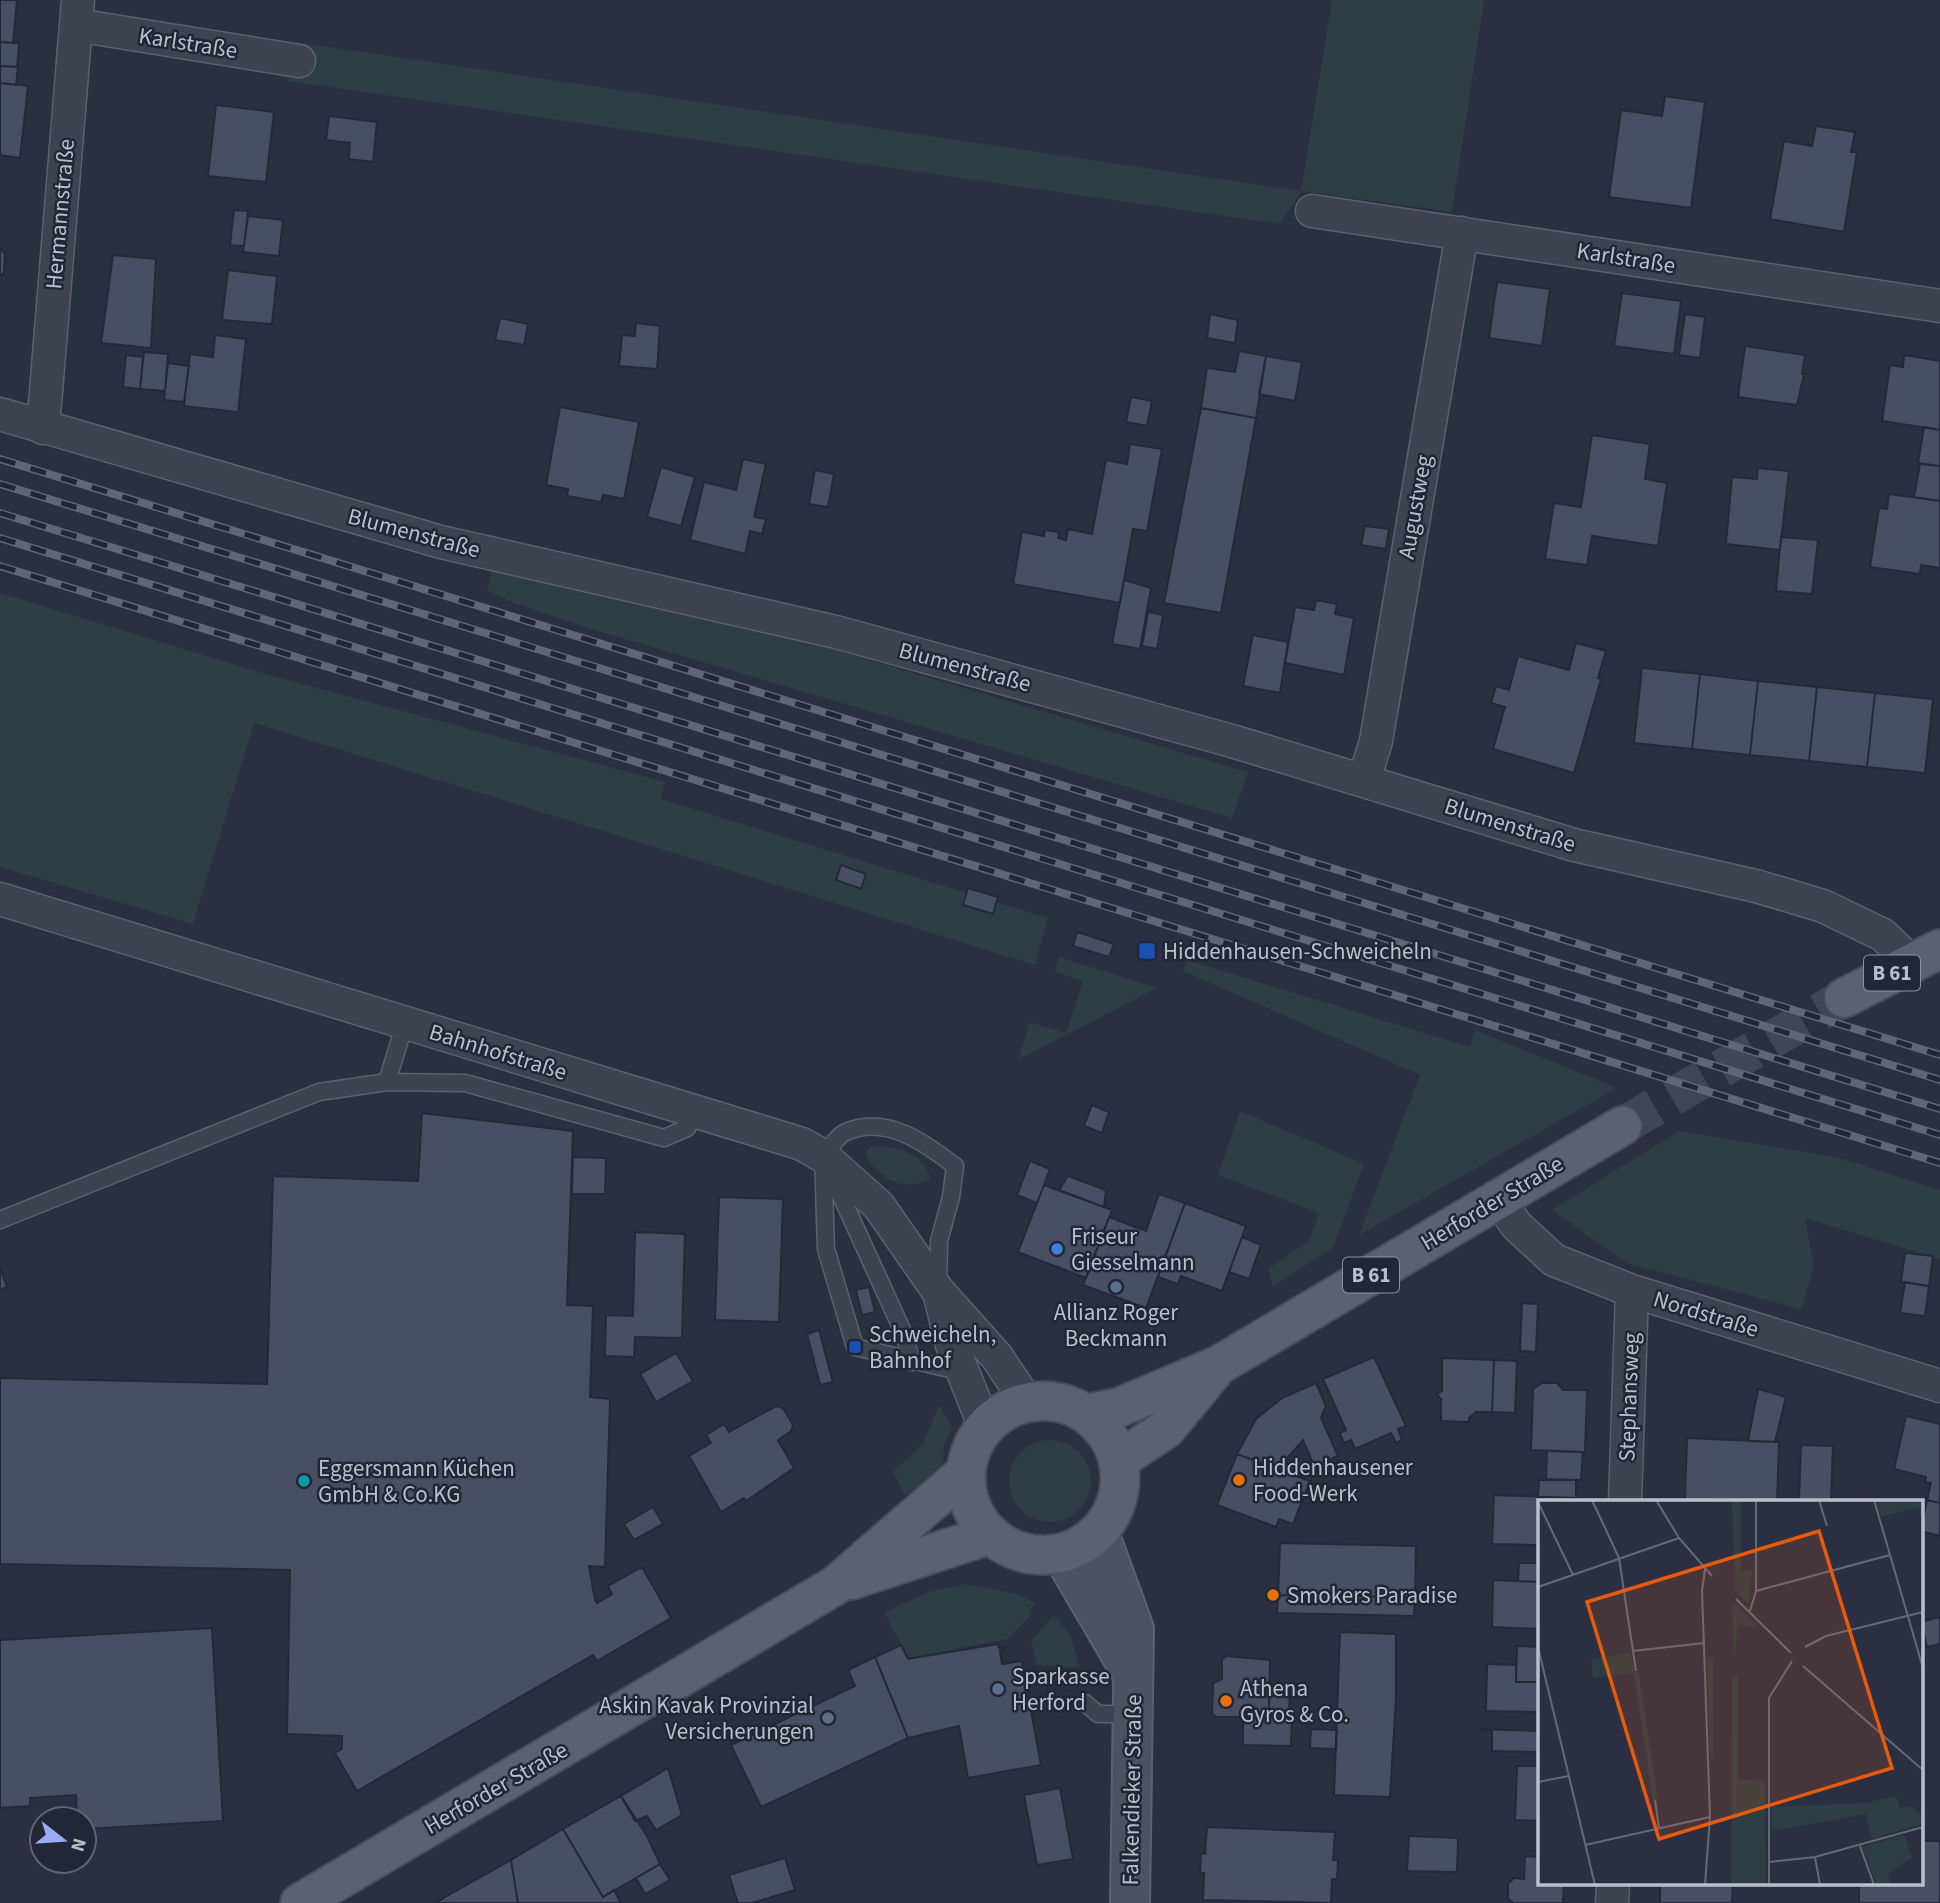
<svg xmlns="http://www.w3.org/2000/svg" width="1940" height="1903" font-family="'Source Sans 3',sans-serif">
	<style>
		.green { fill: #2d3e44 }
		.building { fill: #494f63; stroke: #242939; stroke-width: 2 }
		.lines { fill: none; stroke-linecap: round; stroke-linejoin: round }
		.primary-tunnel { stroke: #404557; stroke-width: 38; stroke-dasharray: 38 19; stroke-linecap: butt }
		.lane-casing { stroke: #5c606f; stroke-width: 19 }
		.street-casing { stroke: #5c606f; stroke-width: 35 }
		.secondary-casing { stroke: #5c606f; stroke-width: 42 }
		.primary-casing { stroke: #474b5b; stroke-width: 42 }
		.lane { stroke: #3e4251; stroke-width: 16 }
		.street { stroke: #3e4251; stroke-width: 32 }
		.secondary { stroke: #4c5164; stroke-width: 38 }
		.primary { stroke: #5c6171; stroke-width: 38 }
		.rail-casing { stroke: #606678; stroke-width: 8 }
		.rail { stroke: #222737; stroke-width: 5; stroke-dasharray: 16; stroke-linecap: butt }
		.transit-dot { fill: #1a4fb4; stroke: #222737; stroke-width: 2.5 }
		.shop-dot { fill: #3f7fe0; stroke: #222737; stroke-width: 2.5 }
		.service-dot { fill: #5c6f8a; stroke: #222737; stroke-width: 2.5 }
		.food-dot { fill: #e8710a; stroke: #222737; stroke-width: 2.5 }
		.culture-dot { fill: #0f9aa8; stroke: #222737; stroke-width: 2.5 }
		.labels { text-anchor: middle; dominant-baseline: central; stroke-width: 5; stroke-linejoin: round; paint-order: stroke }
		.shield { fill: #222737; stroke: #8d919f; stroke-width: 2 }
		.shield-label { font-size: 21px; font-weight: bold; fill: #bbbecb }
		.street-label { font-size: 23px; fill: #bbbecb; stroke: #222737 }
		.poi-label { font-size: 23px; fill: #bbbecb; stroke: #222737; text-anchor: start }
		.inset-road { fill: none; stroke: #646979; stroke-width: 2 }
		.view { fill: #e8590c; fill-opacity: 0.15; stroke: #e8590c; stroke-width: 3.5 }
		.inset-edge { fill: none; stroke: #bbbecb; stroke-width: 3.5 }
	</style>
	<rect width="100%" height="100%" fill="#2a3042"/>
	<!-- green -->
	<path class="green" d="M1332,0H1484L1452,212L1302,191L1280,224L288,81L295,42L1301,191Z
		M492,570L798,639L1248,772L1232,818L594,630L512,602L487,590Z
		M0,593L269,675L665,782L661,799L967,893L964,905L992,914L996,902L1048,918L1035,965L254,723L193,924L0,867Z
		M1059,957L1157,988L1018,1060L1030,1022L1066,1033L1083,981L1055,972Z
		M1187,960L1470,1047L1475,1030L1617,1088L1359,1235L1420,1075L1183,971Z
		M1240,1111L1364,1164L1333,1248L1273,1286L1268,1269L1309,1241L1319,1213L1218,1175Z
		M1679,1131L1836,1157L1940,1190V1259L1805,1218L1814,1267L1801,1309L1626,1263L1552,1210Z
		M872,1146C896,1147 925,1152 930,1179C905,1194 874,1177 865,1152Z
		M939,1405L952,1427L944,1444L943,1467L905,1496L893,1472L923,1443Z
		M1009 1481a41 41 0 1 1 82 0a41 41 0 1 1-82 0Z
		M965,1584L1018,1594L1036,1604L1029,1611L1032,1614L1008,1639L908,1658L884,1612L929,1592Z
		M1054,1615L1071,1636L1079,1667L1037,1665L1031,1641Z"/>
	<!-- building -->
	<path class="building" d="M0,0H17L13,43L0,42Z
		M0,42L19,43L17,67L0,66Z
		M0,66L18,67L16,85L0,83Z
		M0,83L28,86L20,158L0,155Z
		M1665,96L1705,102L1691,208L1609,197L1621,110L1662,116Z
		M216,105L274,112L266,182L208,176Z
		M329,116L377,122L373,162L349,159L350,143L326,140Z
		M1816,126L1855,132L1851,152H1857L1844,232L1770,219L1784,141L1812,146Z
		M234,210L248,211L244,246L230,245Z
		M248,216L283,220L279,256L243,252Z
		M0,248L5,254L4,273L0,276Z
		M113,255L156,259L151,348L101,343Z
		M228,270L277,276L272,324L222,320Z
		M1497,282L1550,289L1542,346L1489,338Z
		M1622,293L1681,301L1674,354L1614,346Z
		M1210,314L1238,320L1235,343L1207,338Z
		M1685,314L1705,317L1700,358L1679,355Z
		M500,318L528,324L524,345L495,340Z
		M636,323L660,326L657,369L619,366L622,335L635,336Z
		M215,335L246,339L238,412L184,406L190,354L213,357Z
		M1745,346L1805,355L1802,374H1804L1797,405L1738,397Z
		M1239,351L1266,356L1256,418L1201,408L1207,368L1235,372Z
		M144,352L168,354L165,391L140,389Z
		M126,355L143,357L140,389L123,387Z
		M1904,355L1940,361V430L1882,421L1890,365L1903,367Z
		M1266,356L1302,362L1295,401L1259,394Z
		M168,363L189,366L184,402L164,400Z
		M1131,397L1152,401L1147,426L1126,422Z
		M560,407L639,422L624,499L603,495L601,502L567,496L568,489L546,485Z
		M1201,408L1256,418L1221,613L1164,603Z
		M1924,427L1940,430V466L1918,463Z
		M1592,435L1650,444L1645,479L1667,483L1658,546L1592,536L1587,565L1545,559L1554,503L1581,507Z
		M1130,444L1162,449L1147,531L1133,529L1120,603L1013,584L1022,532L1044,536L1045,530L1059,532L1058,538L1066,540L1068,529L1092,534L1106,460L1127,464Z
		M743,459L766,464L754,517L766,519L762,534L750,531L745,554L690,540L704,482L736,490Z
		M1920,464L1940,466V501L1914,497Z
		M661,467L695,477L681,526L647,517Z
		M1758,468L1789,471L1780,550L1726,544L1732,477L1757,479Z
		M815,470L834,474L828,507L809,504Z
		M1889,494L1940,501V568L1921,565L1920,574L1870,567L1879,508L1887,509Z
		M1365,526L1389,529L1386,549L1361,545Z
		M1781,537L1818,540L1812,594L1776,591Z
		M1124,580L1151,588L1140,649L1112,644Z
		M1316,600L1337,604L1335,614L1354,618L1344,675L1285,663L1295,607L1314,610Z
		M1148,612L1163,615L1157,649L1142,646Z
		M1253,635L1288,642L1280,693L1243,686Z
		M1576,643L1606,651L1598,678L1601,679L1574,773L1493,749L1505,707L1491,703L1496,686L1509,690L1518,656L1569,670Z
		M1642,668L1700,674L1692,749L1634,743Z
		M1700,674L1758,681L1750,755L1692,749Z
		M1758,681L1817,687L1809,761L1750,755Z
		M1817,687L1875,693L1867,767L1809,761Z
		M1875,693L1933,699L1925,773L1867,767Z
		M841,865L866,874L861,889L836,880Z
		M968,888L998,897L993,914L963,905Z
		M1077,932L1114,944L1109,957L1073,946Z
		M1092,1105L1109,1112L1102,1133L1084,1126Z
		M422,1113L573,1131L567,1305L593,1306L590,1397L610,1399L605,1567L589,1566L595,1600L597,1603L612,1594L608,1586L642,1567L671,1618L597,1661L593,1655L357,1791L335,1753L342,1749V1736L287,1734L290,1570L0,1564V1378L267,1384L273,1176L418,1181Z
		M573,1157L606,1158L605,1194H572Z
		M1030,1161L1050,1169L1037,1203L1017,1195Z
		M1068,1176L1106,1190L1104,1207L1059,1190Z
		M1044,1185L1112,1210L1086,1278L1018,1252Z
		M1159,1194L1185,1203L1146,1308L1083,1285L1109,1217L1146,1231Z
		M719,1197L783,1199L779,1322L715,1320Z
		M1185,1203L1246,1226L1222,1291L1181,1276L1178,1284L1158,1277Z
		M635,1232L685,1234L682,1338L635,1337L634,1357L605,1356L606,1315L633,1316Z
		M1242,1237L1261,1245L1249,1279L1229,1272Z
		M1905,1253L1933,1256L1929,1286L1901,1282Z
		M0,1268L7,1287L0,1290Z
		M1905,1282L1929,1286L1925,1316L1900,1313Z
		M869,1287L875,1312L862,1315L856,1290Z
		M1522,1303L1538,1304L1536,1352L1520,1351Z
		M819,1330L833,1382L820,1385L807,1334Z
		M676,1353L693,1381L656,1402L640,1374Z
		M1374,1357L1406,1426L1398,1429L1402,1440L1396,1443L1391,1433L1355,1449L1351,1440L1344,1443L1340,1433L1346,1430L1323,1379Z
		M1442,1358L1494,1360L1492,1412H1476L1469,1418V1422L1441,1421V1399L1437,1394L1442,1391Z
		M1494,1360L1517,1361L1515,1413L1492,1412Z
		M1316,1383L1326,1406L1321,1418L1338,1456L1314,1466L1303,1440L1278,1469L1237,1454L1256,1419L1282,1398Z
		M1542,1383H1557L1563,1390H1587L1585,1452L1531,1450L1533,1389Z
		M1758,1389L1786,1397L1775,1442L1748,1441Z
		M776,1406L783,1408L793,1425L791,1431L778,1440L794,1468L746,1501L744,1498L721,1512L689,1456L711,1443L706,1435L724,1424L729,1432Z
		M1906,1416L1940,1424V1503L1927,1500L1931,1483L1925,1482L1926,1477L1894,1469Z
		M1687,1438L1779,1442L1777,1501L1714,1499V1502H1688L1685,1499Z
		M1801,1445L1833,1446L1831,1500L1799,1499Z
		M1547,1451L1583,1452L1581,1480L1546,1479Z
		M1237,1454L1310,1481L1293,1524L1279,1519L1276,1527L1217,1505Z
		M1539,1480H1576V1498L1538,1497Z
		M1494,1495L1576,1498V1502H1539V1545L1492,1544Z
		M1927,1500L1940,1503V1536L1921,1531Z
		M653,1507L663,1524L634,1540L624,1524Z
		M1280,1543L1416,1546L1415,1597L1278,1595Z
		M1519,1563H1539V1582L1518,1581Z
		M1493,1580L1539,1582V1629L1492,1627Z
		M1278,1595L1415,1597L1414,1616L1277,1613Z
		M1940,1617V1644L1927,1647L1921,1622Z
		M212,1628L223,1821L84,1829V1819H77L76,1795L30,1798V1806L0,1808V1640Z
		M1340,1632L1396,1634V1698L1390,1797L1334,1795Z
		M998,1644L999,1648L1006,1647L1000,1651L1002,1664L1022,1661L1041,1765L968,1778L959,1726L908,1738L875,1657L901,1645L908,1659Z
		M1517,1646L1539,1647V1682H1516Z
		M1226,1656L1270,1660L1269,1716L1216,1717L1212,1713L1213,1683L1222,1679V1660Z
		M875,1657L908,1738L761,1807L731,1745L855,1686L848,1670Z
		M1487,1664L1516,1665V1682H1539V1712L1486,1711Z
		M1269,1684H1290L1289,1717L1269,1716Z
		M1243,1716L1292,1717L1291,1746L1243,1745Z
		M1311,1729L1337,1730L1336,1749L1310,1748Z
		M1478,1729L1539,1731V1766L1538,1752L1492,1751V1731Z
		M1517,1766H1539V1821L1515,1820Z
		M668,1768L682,1815L656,1830L647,1816L635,1821L621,1796Z
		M1060,1788L1073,1859L1037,1865L1024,1795Z
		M621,1796L647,1836L660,1864L603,1897L563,1829Z
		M1207,1827L1335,1832L1333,1860H1338L1337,1879H1332L1331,1903L1203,1900L1204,1873H1200L1201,1853L1205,1854Z
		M563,1829L603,1897L614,1890L621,1903H518L511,1860Z
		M1409,1836L1458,1838L1457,1872L1407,1871Z
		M1921,1841H1940V1903H1859V1884H1921Z
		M1525,1856L1539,1857V1884H1564L1563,1903H1513L1508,1898V1884L1514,1878L1524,1879Z
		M785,1858L795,1890L752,1903H738L729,1875Z
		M511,1860L518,1903H435L461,1888Z
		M660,1864L670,1880L645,1894L636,1878Z
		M1660,1884H1733L1732,1903H1660Z"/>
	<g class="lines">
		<!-- primary-tunnel -->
		<path class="primary-tunnel" d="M1622,1126L1844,998"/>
		<defs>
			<path id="lane" d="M387,1082L405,1023
				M831,1174L904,1334L912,1362
				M0,1220L319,1092L387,1082L465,1083L664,1138L687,1128L695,1112
				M938,1286L939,1241L951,1197L955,1166C925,1143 886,1114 846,1132C838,1135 829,1149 823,1156L826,1249L855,1347L963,1372
				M1085,1703L1098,1714H1134"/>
			<path id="street" d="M76,25L299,61
				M1312,211L1940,306
				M0,414L441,542L836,632L1232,741L1574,845L1756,886L1823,906L1883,935L1912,963
				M43,428L78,0
				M1364,780L1376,741L1462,233
				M0,899L802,1144L823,1156L879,1206L938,1291L997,1357L1027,1402
				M1499,1199L1516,1225L1554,1260L1632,1291L1940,1386
				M940,1296L952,1345L985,1427
				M1625,1502L1632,1291
				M1612,1903L1613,1884"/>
			<path id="secondary" d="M1099,1533L1134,1629L1130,1903
				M1062,1554L1130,1670"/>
			<path id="primary" d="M1844,998L1940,949
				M966 1478a77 77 0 1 1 154 0a77 77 0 1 1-154 0Z
				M1087,1414L1120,1407L1219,1365L1622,1126
				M1119,1460L1166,1429L1213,1372
				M851,1580L989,1535
				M300,1903L836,1585L966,1472"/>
		</defs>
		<!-- lane casing -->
		<use href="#lane" class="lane-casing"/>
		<!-- street casing -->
		<use href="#street" class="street-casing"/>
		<!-- secondary casing -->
		<use href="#secondary" class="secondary-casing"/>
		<!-- primary casing -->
		<use href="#primary" class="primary-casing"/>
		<!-- lane -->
		<use href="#lane" class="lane"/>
		<!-- street -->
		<use href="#street" class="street"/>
		<!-- secondary -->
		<use href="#secondary" class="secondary"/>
		<!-- primary -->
		<use href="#primary" class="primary"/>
		<defs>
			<path id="rail" d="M0,459L1940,1055
				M0,484L1940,1080
				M0,513L1940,1109
				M0,538L1940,1135
				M0,566L1940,1163"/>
		</defs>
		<!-- rail casing -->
		<use href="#rail" class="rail-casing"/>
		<!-- rail -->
		<use href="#rail" class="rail"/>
	</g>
	<!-- markers -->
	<g class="transit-dot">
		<rect x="1138" y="942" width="18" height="18" rx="3.5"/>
		<rect x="848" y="1340" width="14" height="14" rx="3.5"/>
	</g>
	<circle class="shop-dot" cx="1057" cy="1249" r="7"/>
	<g class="service-dot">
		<circle cx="1116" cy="1287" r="7"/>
		<circle cx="998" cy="1689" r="7"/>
		<circle cx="828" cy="1718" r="7"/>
	</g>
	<g class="food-dot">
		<circle cx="1239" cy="1480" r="7"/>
		<circle cx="1273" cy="1595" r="7"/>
		<circle cx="1226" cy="1701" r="7"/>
	</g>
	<circle class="culture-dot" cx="304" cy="1481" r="7"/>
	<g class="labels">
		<!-- shield labels -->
		<g class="shield">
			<rect x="1864" y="955.5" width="56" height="35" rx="5"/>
			<rect x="1343" y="1257.5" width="56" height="35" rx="5"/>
		</g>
		<g class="shield-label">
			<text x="1892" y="973">B 61</text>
			<text x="1371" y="1275">B 61</text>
		</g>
		<!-- street labels -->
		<g class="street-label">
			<text transform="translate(188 43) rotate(9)">Karlstraße</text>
			<text transform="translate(60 214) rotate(-85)">Hermannstraße</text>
			<text transform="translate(1626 258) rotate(9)">Karlstraße</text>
			<text transform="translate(1415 507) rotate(-80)">Augustweg</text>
			<text transform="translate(414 533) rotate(15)">Blumenstraße</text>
			<text transform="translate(965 667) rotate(15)">Blumenstraße</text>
			<text transform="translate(1510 825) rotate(17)">Blumenstraße</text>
			<text transform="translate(498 1052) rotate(17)">Bahnhofstraße</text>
			<text transform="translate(1492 1203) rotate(-31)">Herforder Straße</text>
			<text transform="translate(1706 1314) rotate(17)">Nordstraße</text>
			<text transform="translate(1629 1397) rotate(-88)">Stephansweg</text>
			<text transform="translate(496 1788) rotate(-30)">Herforder Straße</text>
			<text transform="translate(1132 1790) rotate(-89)">Falkendieker Straße</text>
		</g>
		<!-- poi labels -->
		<g class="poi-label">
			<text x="1163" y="951">Hiddenhausen-Schweicheln</text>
			<text x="1071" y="1236">Friseur<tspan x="1071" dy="26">Giesselmann</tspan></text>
			<text x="1116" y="1312" text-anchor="middle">Allianz Roger<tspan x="1116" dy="26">Beckmann</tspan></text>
			<text x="869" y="1334">Schweicheln,<tspan x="869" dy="26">Bahnhof</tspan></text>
			<text x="1253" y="1467">Hiddenhausener<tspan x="1253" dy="26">Food-Werk</tspan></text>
			<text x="318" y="1468">Eggersmann Küchen<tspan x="318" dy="26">GmbH &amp; Co.KG</tspan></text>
			<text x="1287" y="1595">Smokers Paradise</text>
			<text x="1012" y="1676">Sparkasse<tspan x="1012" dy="26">Herford</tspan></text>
			<text x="1240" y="1688">Athena<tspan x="1240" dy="26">Gyros &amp; Co.</tspan></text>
			<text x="814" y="1705" text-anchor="end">Askin Kavak Provinzial<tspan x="814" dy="26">Versicherungen</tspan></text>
		</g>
	</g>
	<!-- overview -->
	<g transform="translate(1538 1500)">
		<rect width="385" height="385" fill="#2a3042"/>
		<path d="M194,0H203V72L214,70L211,104L197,91ZM339,0H385V25L381,7L343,17ZM194,101L221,127L200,125L196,158ZM93,153L96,172L101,174L120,300L115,301L96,173L55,178L53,159ZM169,157L175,158V257H172ZM194,176H200V280L227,281L228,385H193ZM358,296L362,308L374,306L385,316V324L333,339L328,314L234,331V307L327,303ZM366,335L374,357L350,374L353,385H339L324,347Z" fill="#2d3e44"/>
		<path class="inset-road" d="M54,0L81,58L98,171M118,0L141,38L174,76M281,0L289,26M336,0L385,168M0,2L35,75M0,87L141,38M218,91L352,55M198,99L253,153M212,111L218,91V0M0,147L57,385M267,147L288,136L385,112M95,151L166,143M265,166L385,270M0,282L31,276M117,300L121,328M47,345L172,317M322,346L336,385M277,357L282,385M231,362L277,357L385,327M167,385L172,317L164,91L167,69M231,385V198L254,161"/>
		<path class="view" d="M281,31L354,268L121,339L49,102Z"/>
		<rect width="385" height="385" class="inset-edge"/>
	</g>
	<!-- north arrow -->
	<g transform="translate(63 1840) rotate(107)"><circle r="33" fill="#222737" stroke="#5f6372" stroke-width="2"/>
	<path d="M0-5L12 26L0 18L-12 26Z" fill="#9bacf0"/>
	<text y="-10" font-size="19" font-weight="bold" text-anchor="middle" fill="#bbbecb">N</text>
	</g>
</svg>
